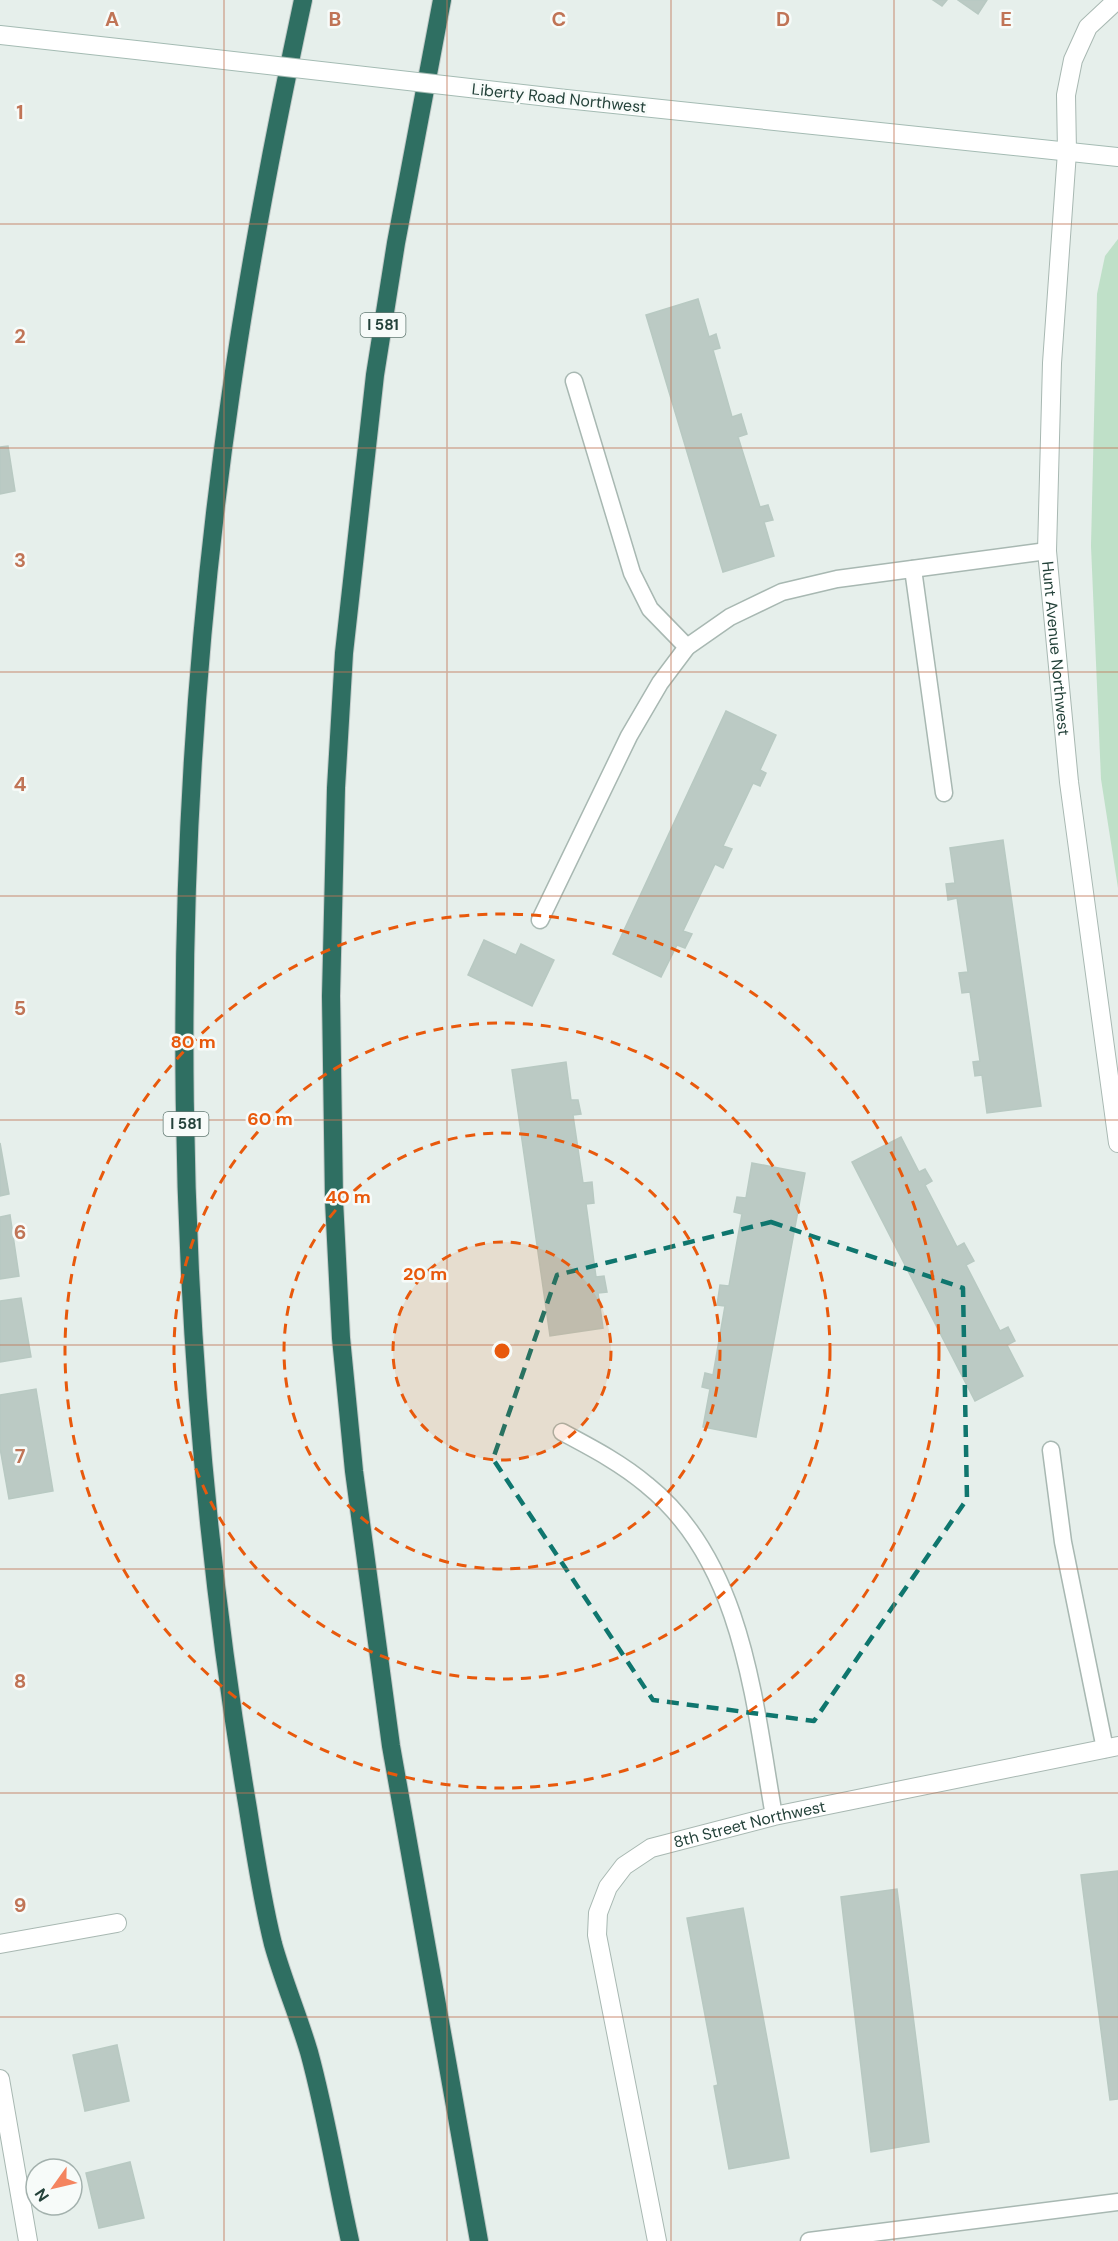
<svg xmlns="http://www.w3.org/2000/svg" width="1118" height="2241" font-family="'DM Sans',sans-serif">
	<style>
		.green { fill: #bfe0c8 }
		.building { fill: #bbcac4; stroke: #b8c9c2; stroke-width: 1.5 }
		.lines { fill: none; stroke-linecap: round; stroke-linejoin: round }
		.lane-casing { stroke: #a8b8b2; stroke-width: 19 }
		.street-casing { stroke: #a8b8b2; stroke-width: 20 }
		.secondary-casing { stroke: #a4bbb3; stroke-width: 20 }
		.highway-casing { stroke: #c2cac8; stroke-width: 20 }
		.lane { stroke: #fff; stroke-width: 16 }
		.street { stroke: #fff; stroke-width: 18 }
		.secondary { stroke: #fff; stroke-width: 18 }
		.highway { stroke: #2f6f62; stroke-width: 18 }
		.secondary-bridge-casing { stroke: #a4bbb3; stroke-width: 20; stroke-linecap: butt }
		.secondary-bridge { stroke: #fff; stroke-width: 18 }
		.marked { fill: none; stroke: #0f766e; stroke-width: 4.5; stroke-dasharray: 12 8; stroke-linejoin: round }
		.grid { fill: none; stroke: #c07456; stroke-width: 1.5; stroke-opacity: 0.55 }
		.ring { fill: none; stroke: #e8590c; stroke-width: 3; stroke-dasharray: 10 8 }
		.labels { text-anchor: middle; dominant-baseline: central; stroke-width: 5; stroke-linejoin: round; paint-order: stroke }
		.shield { fill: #f7fbf9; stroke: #637a73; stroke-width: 1.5 }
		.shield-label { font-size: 15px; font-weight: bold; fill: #24423a }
		.street-label { font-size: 16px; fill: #24423a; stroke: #f7fbf9 }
		.grid-label { font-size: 20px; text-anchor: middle; font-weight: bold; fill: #c07456; stroke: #f7fbf9; stroke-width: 5; stroke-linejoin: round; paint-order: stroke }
		.centre { fill: #e8590c; stroke: #f7fbf9; stroke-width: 3 }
		.ring-label { font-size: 18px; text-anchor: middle; font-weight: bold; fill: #e8590c; stroke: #f7fbf9; stroke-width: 5; stroke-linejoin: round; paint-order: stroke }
	</style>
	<rect width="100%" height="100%" fill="#e6efeb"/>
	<polygon class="green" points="1118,239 1118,888 1101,779 1091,546 1097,294 1105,256"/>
	<g class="building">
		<polygon points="933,0 947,0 942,6"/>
		<polygon points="958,0 987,0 978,14"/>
		<polygon points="698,299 709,337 716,334 720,348 713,350 732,417 741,414 747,434 738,437 760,507 768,505 773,520 764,522 774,556 723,572 646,315"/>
		<polygon points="8,446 15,491 0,494 0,447"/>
		<polygon points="726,711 776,735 760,770 766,773 760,786 753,783 723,846 732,849 723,868 715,864 683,931 692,934 685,948 677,945 661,977 613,954"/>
		<polygon points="1003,840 1041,1106 987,1113 982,1075 975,1076 973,1062 980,1061 970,992 962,993 959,973 968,972 957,898 948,900 946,884 955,883 950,848"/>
		<polygon points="484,940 516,955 521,944 554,960 532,1006 468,975"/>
		<polygon points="566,1062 571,1100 578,1100 581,1114 573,1115 583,1183 592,1182 594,1203 586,1204 596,1277 604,1276 607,1292 598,1293 603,1328 550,1336 512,1070"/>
		<polygon points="901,1137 919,1172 925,1169 932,1181 925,1185 957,1247 964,1243 974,1261 966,1265 1000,1331 1008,1327 1015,1341 1007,1345 1023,1376 975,1401 852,1162"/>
		<polygon points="0,1143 9,1194 0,1196"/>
		<polygon points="752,1163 805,1173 756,1437 703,1427 710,1389 702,1387 705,1373 713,1375 725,1306 717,1305 720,1285 729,1286 742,1214 734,1212 737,1197 746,1198"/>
		<polygon points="10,1215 19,1276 0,1279 0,1217"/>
		<polygon points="21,1298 31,1357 0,1362 0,1301"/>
		<polygon points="36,1389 53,1491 9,1499 0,1448 0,1395"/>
		<polygon points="1118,1871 1118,2099 1110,2100 1081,1875"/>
		<polygon points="897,1889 929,2142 871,2152 841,1897"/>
		<polygon points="743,1908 789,2158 729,2169 714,2086 718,2085 687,1918"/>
		<polygon points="117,2045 129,2101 85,2111 73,2055"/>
		<polygon points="130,2162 144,2218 99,2228 86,2173"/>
	</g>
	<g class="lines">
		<defs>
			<g id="lane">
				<polyline points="574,381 632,573 650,609 687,647"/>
				<polyline points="913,569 944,793"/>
				<polyline points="540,920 629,736 660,683 687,647 730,617 782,592 837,579 1047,551"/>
				<path d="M562,1432C592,1448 621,1463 647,1485C744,1563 754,1703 774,1816"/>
				<polyline points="1051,1450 1063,1542 1105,1749"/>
				<polyline points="809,2241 1118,2202"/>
			</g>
			<g id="street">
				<path id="s1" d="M1117,0L1088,27L1073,60L1066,95L1067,152L1052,363L1047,551L1069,782L1118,1143"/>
				<polyline points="0,1944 117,1923"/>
				<polyline points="0,2079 28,2241"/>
				<path id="s2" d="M657,2241L597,1935L598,1913L608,1887L624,1866L651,1848L774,1816L1118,1746"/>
			</g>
			<g id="secondary">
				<polyline points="0,35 145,51"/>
				<polyline points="566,99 1118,157"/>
			</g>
			<g id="highway">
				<path d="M303,0C275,130 250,260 231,392C163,856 170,1347 248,1809C255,1854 262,1900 273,1944C283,1980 298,2015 309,2052C326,2114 336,2178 350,2241"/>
				<polyline points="442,0 396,243 375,375 344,653 336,788 331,996 334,1200 341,1338 354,1471 391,1746 479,2241"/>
			</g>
		</defs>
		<use href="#lane" class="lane-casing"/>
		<use href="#street" class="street-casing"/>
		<use href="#secondary" class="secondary-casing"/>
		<use href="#highway" class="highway-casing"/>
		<use href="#lane" class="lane"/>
		<use href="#street" class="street"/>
		<use href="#secondary" class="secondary"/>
		<use href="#highway" class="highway"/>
		<defs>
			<polyline id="secondary-bridge" points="145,51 566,99"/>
		</defs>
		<use href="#secondary-bridge" class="secondary-bridge-casing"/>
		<use href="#secondary-bridge" class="secondary-bridge"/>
	</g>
	<path class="marked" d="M771,1222L963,1288L967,1499L814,1721L653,1700L493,1459L557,1275Z"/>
	<path class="grid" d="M224,0V2241M447,0V2241M671,0V2241M894,0V2241M0,224H1118M0,448H1118M0,672H1118M0,896H1118M0,1120H1118M0,1345H1118M0,1569H1118M0,1793H1118M0,2017H1118"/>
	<circle cx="502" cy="1351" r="109" fill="#e8590c" fill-opacity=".12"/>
	<g class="ring">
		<circle cx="502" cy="1351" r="109"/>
		<circle cx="502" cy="1351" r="218"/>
		<circle cx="502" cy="1351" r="328"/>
		<circle cx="502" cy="1351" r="437"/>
	</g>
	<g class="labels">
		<g class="shield">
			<rect x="360.5" y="313" width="45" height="24" rx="4.5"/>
			<rect x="163.5" y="1112" width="45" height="24" rx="4.5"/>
		</g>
		<g class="shield-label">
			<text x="383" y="325">I 581</text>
			<text x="186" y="1124">I 581</text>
		</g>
		<g class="street-label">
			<text transform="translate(559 98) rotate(6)">Liberty Road Northwest</text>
			<text stroke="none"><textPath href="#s1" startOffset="666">Hunt Avenue Northwest</textPath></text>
			<text stroke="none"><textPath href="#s2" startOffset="522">8th Street Northwest</textPath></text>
		</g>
	</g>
	<g class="grid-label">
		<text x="112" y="26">A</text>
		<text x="335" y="26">B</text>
		<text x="559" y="26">C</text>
		<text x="783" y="26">D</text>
		<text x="1006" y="26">E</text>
		<text x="20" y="119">1</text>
		<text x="20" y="343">2</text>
		<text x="20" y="567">3</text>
		<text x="20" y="791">4</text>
		<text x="20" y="1015">5</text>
		<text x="20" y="1239">6</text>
		<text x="20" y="1463">7</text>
		<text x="20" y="1688">8</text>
		<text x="20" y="1912">9</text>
	</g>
	<circle cx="502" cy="1351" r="9" class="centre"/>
	<g class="ring-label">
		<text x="193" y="1048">80 m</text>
		<text x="270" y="1125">60 m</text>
		<text x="348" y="1203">40 m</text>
		<text x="425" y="1280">20 m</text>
	</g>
	<g transform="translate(54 2187) rotate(236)"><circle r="28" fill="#f7fbf9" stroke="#a3b1ad" stroke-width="1.5"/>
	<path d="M0-4.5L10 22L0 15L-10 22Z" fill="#f4845f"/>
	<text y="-9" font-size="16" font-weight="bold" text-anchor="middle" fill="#24423a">N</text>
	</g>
</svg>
